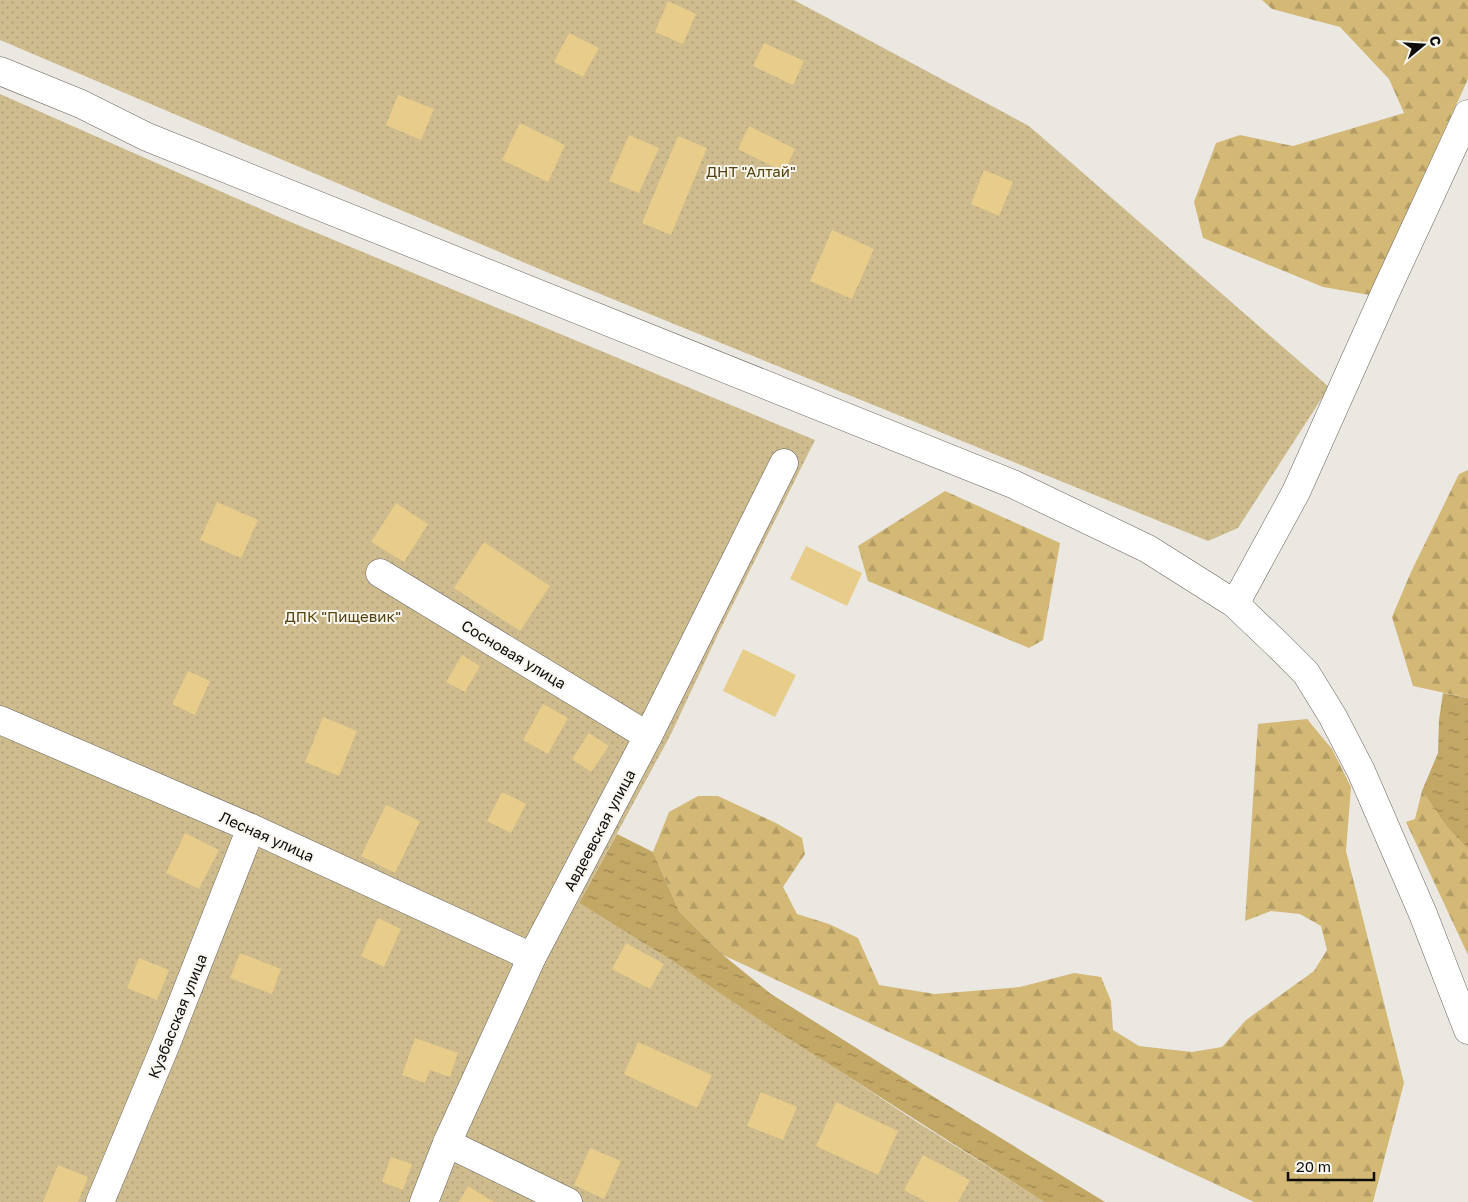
<svg xmlns="http://www.w3.org/2000/svg" width="1468" height="1202" font-family="'Golos Text',sans-serif">
	<style>
		.forest { fill: url(#forest-firs) }
		.garden { fill: url(#garden-dots) }
		.water { fill: url(#water-ripples) }
		.building { fill: #e8cc8a }
		.lines { fill: none; stroke-linecap: round; stroke-linejoin: round }
		.minor-casing { stroke: #68655f; stroke-width: 29 }
		.minor { stroke: #fff; stroke-width: 28 }
		.labels { text-anchor: middle; dominant-baseline: central; stroke-width: 4; stroke-linejoin: round; paint-order: stroke }
		.park-label { font-size: 15px; fill: #55420d; stroke: #f9f6ef }
		.street-label { font-size: 15px; fill: #0e0d0b; stroke: #f9f6ef }
	</style>
	<defs>
		<pattern id="forest-firs" width="22" height="20" patternUnits="userSpaceOnUse" patternTransform="scale(1.25)"><rect width="22" height="20" fill="#d3b876"/><path d="M5 1l3.5 6h-7zM16 11l3.5 6h-7z" fill="#b49d65"/></pattern>
		<pattern id="garden-dots" width="8" height="8" patternUnits="userSpaceOnUse" patternTransform="scale(1.25)"><rect width="8" height="8" fill="#cebb8e"/><path d="M2 2h.1M6 6h.1" fill="none" stroke="#b0a079" stroke-width="1.8" stroke-linecap="round"/></pattern>
		<pattern id="water-ripples" width="26" height="14" patternUnits="userSpaceOnUse" patternTransform="scale(1.25)"><rect width="26" height="14" fill="#c2a765"/><path d="M2 4q2-2 4 0t4 0M15 11q2-2 4 0t4 0" fill="none" stroke="#9c8651"/></pattern>
	</defs>
	<rect width="100%" height="100%" fill="#ebe8e2"/>
	<g class="forest">
		<polygon points="1262,0 1468,0 1468,79 1370,295 1323,287 1203,238 1194,202 1216,143 1240,135 1293,146 1404,113 1389,79 1340,27 1272,9"/>
		<polygon points="1468,470 1468,698 1413,686 1392,617 1411,572 1459,474"/>
		<polygon points="945,491 1060,543 1043,640 1029,648 868,581 858,546"/>
		<polygon points="1307,719 1332,749 1351,787 1346,851 1404,1083 1373,1202 1254,1202 723,955 679,911 653,852 669,812 698,796 718,796 776,823 802,838 805,854 783,887 797,914 829,924 858,938 879,985 935,994 1020,987 1074,973 1101,977 1111,1001 1113,1030 1139,1046 1192,1052 1222,1047 1246,1020 1314,971 1327,950 1321,926 1300,914 1271,911 1245,921 1258,724"/>
		<polygon points="1422,791 1447,827 1468,849 1468,955 1406,822 1415,819"/>
	</g>
	<g class="garden">
		<polygon points="0,0 794,0 1029,126 1329,387 1238,528 1208,541 556,276 0,40"/>
		<polygon points="0,94 281,218 815,440 719,632 670,736 579,903 674,962 917,1122 1044,1202 0,1202"/>
	</g>
	<g class="water">
		<polygon points="1443,693 1468,698 1468,849 1447,827 1422,791 1438,753 1439,720"/>
		<polygon points="617,834 653,852 679,911 723,955 771,994 929,1094 1105,1202 1044,1202 763,1022 674,962 579,903"/>
	</g>
	<g class="building">
		<polygon points="668,1 696,14 683,44 655,32"/>
		<polygon points="569,33 599,48 583,77 554,62"/>
		<polygon points="764,43 804,61 793,85 753,66"/>
		<polygon points="398,95 434,109 421,140 386,125"/>
		<polygon points="520,123 565,145 548,182 502,160"/>
		<polygon points="749,126 795,149 784,172 738,149"/>
		<polygon points="629,135 659,148 639,193 609,181"/>
		<polygon points="678,136 707,148 671,235 642,223"/>
		<polygon points="984,170 1013,182 999,216 971,204"/>
		<polygon points="832,230 874,249 852,299 810,281"/>
		<polygon points="217,502 258,520 241,558 200,540"/>
		<polygon points="396,503 428,524 404,562 371,542"/>
		<polygon points="484,542 550,586 520,631 454,588"/>
		<polygon points="806,546 862,573 847,606 790,579"/>
		<polygon points="743,649 796,675 775,717 723,691"/>
		<polygon points="462,655 480,666 465,692 446,682"/>
		<polygon points="188,671 210,681 195,715 172,704"/>
		<polygon points="543,704 568,718 548,754 523,740"/>
		<polygon points="323,717 357,731 339,776 305,762"/>
		<polygon points="589,733 609,746 591,772 572,759"/>
		<polygon points="502,792 526,804 511,833 487,821"/>
		<polygon points="386,805 420,821 395,873 361,856"/>
		<polygon points="185,833 219,850 199,889 166,873"/>
		<polygon points="378,918 401,929 384,967 361,956"/>
		<polygon points="626,943 664,964 650,989 612,969"/>
		<polygon points="240,953 281,969 272,994 230,978"/>
		<polygon points="139,958 169,970 157,1000 127,988"/>
		<polygon points="415,1038 458,1053 450,1077 430,1070 425,1083 402,1075"/>
		<polygon points="638,1042 712,1075 697,1108 624,1074"/>
		<polygon points="761,1092 797,1107 783,1140 747,1126"/>
		<polygon points="836,1102 898,1131 878,1175 816,1146"/>
		<polygon points="590,1148 621,1161 604,1199 574,1185"/>
		<polygon points="923,1155 970,1180 958,1202 926,1202 904,1190"/>
		<polygon points="391,1157 412,1164 403,1190 382,1182"/>
		<polygon points="58,1165 88,1177 78,1202 43,1202"/>
		<polygon points="468,1186 494,1202 459,1202"/>
	</g>
	<g class="lines">
		<defs>
			<g id="minor">
				<polyline points="0,71 81,104 147,137 1013,484 1148,549 1235,604 1278,645 1306,673 1333,717 1361,771 1423,914 1468,1030"/>
				<polyline points="380,573 648,736"/>
				<polyline points="1235,604 1296,492 1386,291 1468,114"/>
				<polyline points="0,720 251,828 532,957"/>
				<polyline points="447,1143 568,1202"/>
				<polyline points="100,1202 166,1044 251,828"/>
				<polyline points="424,1202 447,1143 532,957 648,736 784,463"/>
			</g>
		</defs>
		<use href="#minor" class="minor-casing"/>
		<use href="#minor" class="minor"/>
	</g>
	<g class="labels">
		<g class="park-label">
			<text x="751" y="171">ДНТ "Алтай"</text>
			<text x="343" y="616">ДПК "Пищевик"</text>
		</g>
		<g class="street-label">
			<text transform="translate(514 654) rotate(31)">Сосновая улица</text>
			<text transform="translate(599 830) rotate(-62)">Авдеевская улица</text>
			<text transform="translate(267 836) rotate(24)">Лесная улица</text>
			<text transform="translate(177 1016) rotate(-68)">Кузбасская улица</text>
		</g>
	</g>
	<g transform="translate(1423 45) rotate(72)" stroke="#f9f6ef" stroke-width="4" paint-order="stroke">
	<path d="M0-4L9 19L0 12L-9 19Z" fill="#0e0d0b"/>
	<text y="-8" font-size="14" font-weight="bold" text-anchor="middle" fill="#0e0d0b">С</text>
	</g>
	<path d="M1288 1172v8h86v-8" fill="none" stroke="#0e0d0b" stroke-width="2.5"/>
	<text x="1296" y="1172" font-size="15" fill="#0e0d0b" stroke="#f9f6ef" stroke-width="4" paint-order="stroke">20 m</text>
</svg>
